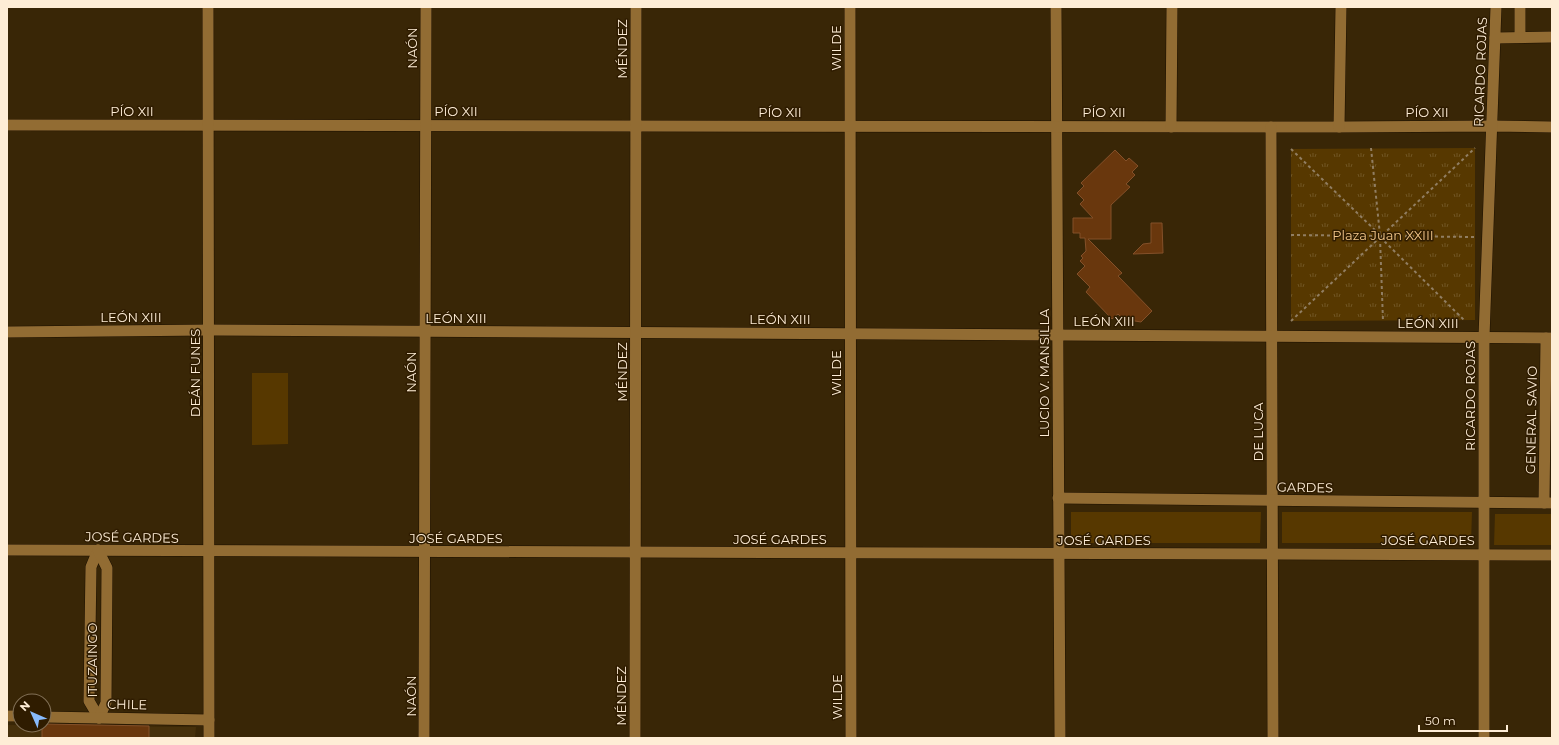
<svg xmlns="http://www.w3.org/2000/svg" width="1559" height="745" font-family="Montserrat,sans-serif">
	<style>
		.built { fill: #46300b }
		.grass { fill: #573800 }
		.park { fill: url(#park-tufts) }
		.building { fill: #69370d; stroke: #845029 }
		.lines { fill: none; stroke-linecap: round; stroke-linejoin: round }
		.minor-casing { stroke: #1c1001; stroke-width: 12 }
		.tertiary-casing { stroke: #1c1001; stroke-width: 12 }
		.path { stroke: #917e62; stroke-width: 2; stroke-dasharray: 3 3; stroke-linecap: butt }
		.minor { stroke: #926c33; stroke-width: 11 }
		.tertiary { stroke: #926c33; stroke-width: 11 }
		.labels { text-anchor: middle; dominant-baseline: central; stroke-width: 3; stroke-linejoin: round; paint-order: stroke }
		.street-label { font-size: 13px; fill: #feedd6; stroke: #2f1c00 }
		.park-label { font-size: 13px; fill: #f4c88b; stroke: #2f1c00 }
	</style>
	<defs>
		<pattern id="park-tufts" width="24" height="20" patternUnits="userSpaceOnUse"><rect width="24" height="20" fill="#573800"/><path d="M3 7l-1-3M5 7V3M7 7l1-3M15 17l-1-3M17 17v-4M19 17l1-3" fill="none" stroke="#705524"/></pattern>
	</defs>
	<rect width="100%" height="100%" fill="#392606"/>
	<polygon class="built" points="7,725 196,727 195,738 7,738"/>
	<g class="grass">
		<polygon points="252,373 288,373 288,444 252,445"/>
		<polygon points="1071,512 1261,512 1260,543 1071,543"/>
		<polygon points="1282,512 1472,512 1471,543 1282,543"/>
		<polygon points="1495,514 1552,514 1552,545 1494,545"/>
	</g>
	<polygon class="park" points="1475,148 1475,320 1291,321 1291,149"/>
	<g class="building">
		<polygon points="1115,150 1126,161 1129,158 1138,166 1132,172 1135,175 1126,184 1130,187 1111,205 1111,239 1088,239 1122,273 1118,276 1152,311 1141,322 1123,319 1118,314 1112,319 1086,292 1090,287 1077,274 1085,266 1080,261 1083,258 1081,256 1086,251 1085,238 1080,238 1080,233 1073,233 1073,218 1093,218 1080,204 1084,200 1077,193 1084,186 1081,183"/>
		<polygon points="1151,223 1162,223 1163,253 1133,254 1143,244 1151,243"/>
		<polygon points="44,724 149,726 149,738 42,738 42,725"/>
	</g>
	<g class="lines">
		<defs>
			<g id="minor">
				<polyline points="850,7 851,738"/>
				<polyline points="1056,7 1060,738"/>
				<polyline points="1520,37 1520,7"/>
				<polyline points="1495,38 1552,37"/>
				<polyline points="7,125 1339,127 1492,126 1552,127"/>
				<polyline points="1171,127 1172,7"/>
				<polyline points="1271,127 1273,738"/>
				<polyline points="1339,127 1341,7"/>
				<polyline points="7,332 209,330 1552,338"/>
				<polyline points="1058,498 1552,503"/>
				<polyline points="1544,503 1546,338"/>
				<polyline points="7,550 1552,555"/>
				<polyline points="98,550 91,567 89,701 99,718"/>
				<polyline points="98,550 107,568 106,703 99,718"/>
				<polyline points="7,716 20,716"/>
				<polyline points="44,717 209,720"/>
				<polyline points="424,738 426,7"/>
				<polyline points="635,738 636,7"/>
				<polyline points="1484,738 1484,337 1496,7"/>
			</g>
			<polyline id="tertiary" points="208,7 209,738"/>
		</defs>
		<use href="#minor" class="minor-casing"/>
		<use href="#tertiary" class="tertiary-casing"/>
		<g class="path">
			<polyline points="1371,148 1380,235"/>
			<polyline points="1291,149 1380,235 1380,237 1464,320"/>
			<polyline points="1291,235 1475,237"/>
			<polyline points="1380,238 1383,321"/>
			<polyline points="1291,321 1475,148"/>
		</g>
		<use href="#minor" class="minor"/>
		<use href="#tertiary" class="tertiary"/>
	</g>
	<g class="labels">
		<g class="street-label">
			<text transform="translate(412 48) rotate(-90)">NAÓN</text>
			<text transform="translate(836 48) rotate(-90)">WILDE</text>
			<text transform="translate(622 49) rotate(-90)">MÉNDEZ</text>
			<text transform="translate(1480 72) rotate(-88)">RICARDO ROJAS</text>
			<text x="132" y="111">PÍO XII</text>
			<text x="456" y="111">PÍO XII</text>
			<text x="780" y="112">PÍO XII</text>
			<text x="1104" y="112">PÍO XII</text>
			<text x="1427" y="112">PÍO XII</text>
			<text x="131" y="317">LEÓN XIII</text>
			<text x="456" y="318">LEÓN XIII</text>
			<text x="780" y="319">LEÓN XIII</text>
			<text x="1104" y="321">LEÓN XIII</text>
			<text x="1428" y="323">LEÓN XIII</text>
			<text transform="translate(411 372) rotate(-90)">NAÓN</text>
			<text transform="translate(622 372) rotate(-90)">MÉNDEZ</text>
			<text transform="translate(195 373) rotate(-90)">DEÁN FUNES</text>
			<text transform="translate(836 373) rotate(-90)">WILDE</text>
			<text transform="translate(1044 373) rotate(-90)">LUCIO V. MANSILLA</text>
			<text transform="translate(1470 396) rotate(-90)">RICARDO ROJAS</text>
			<text transform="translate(1531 420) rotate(-89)">GENERAL SAVIO</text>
			<text transform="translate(1258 432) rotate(-90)">DE LUCA</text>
			<text transform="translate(1305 487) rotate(1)">GARDES</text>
			<text transform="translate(132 537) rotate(1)">JOSÉ GARDES</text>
			<text x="456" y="538">JOSÉ GARDES</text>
			<text x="780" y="539">JOSÉ GARDES</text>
			<text x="1104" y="540">JOSÉ GARDES</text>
			<text x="1428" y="540">JOSÉ GARDES</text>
			<text transform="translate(92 660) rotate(-90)">ITUZAINGO</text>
			<text transform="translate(411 696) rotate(-90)">NAÓN</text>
			<text transform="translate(621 696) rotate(-90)">MÉNDEZ</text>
			<text transform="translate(837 697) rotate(-90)">WILDE</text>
			<text transform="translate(127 704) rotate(1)">CHILE</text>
		</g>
		<g class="park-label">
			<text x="1383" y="235">Plaza Juan XXIII</text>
		</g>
	</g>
	<rect width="1559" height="745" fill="none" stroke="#feedd6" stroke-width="16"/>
	<g transform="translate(32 713) rotate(315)"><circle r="19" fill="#2f1c00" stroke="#827056"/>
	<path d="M0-3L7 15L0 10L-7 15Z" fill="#88bbfc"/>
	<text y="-6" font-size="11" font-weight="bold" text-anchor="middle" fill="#feedd6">N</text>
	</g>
	<path d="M1419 725v6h88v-6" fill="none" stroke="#feedd6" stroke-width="2"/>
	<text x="1425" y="725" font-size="12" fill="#feedd6" stroke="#2f1c00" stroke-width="3" paint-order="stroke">50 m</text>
</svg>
